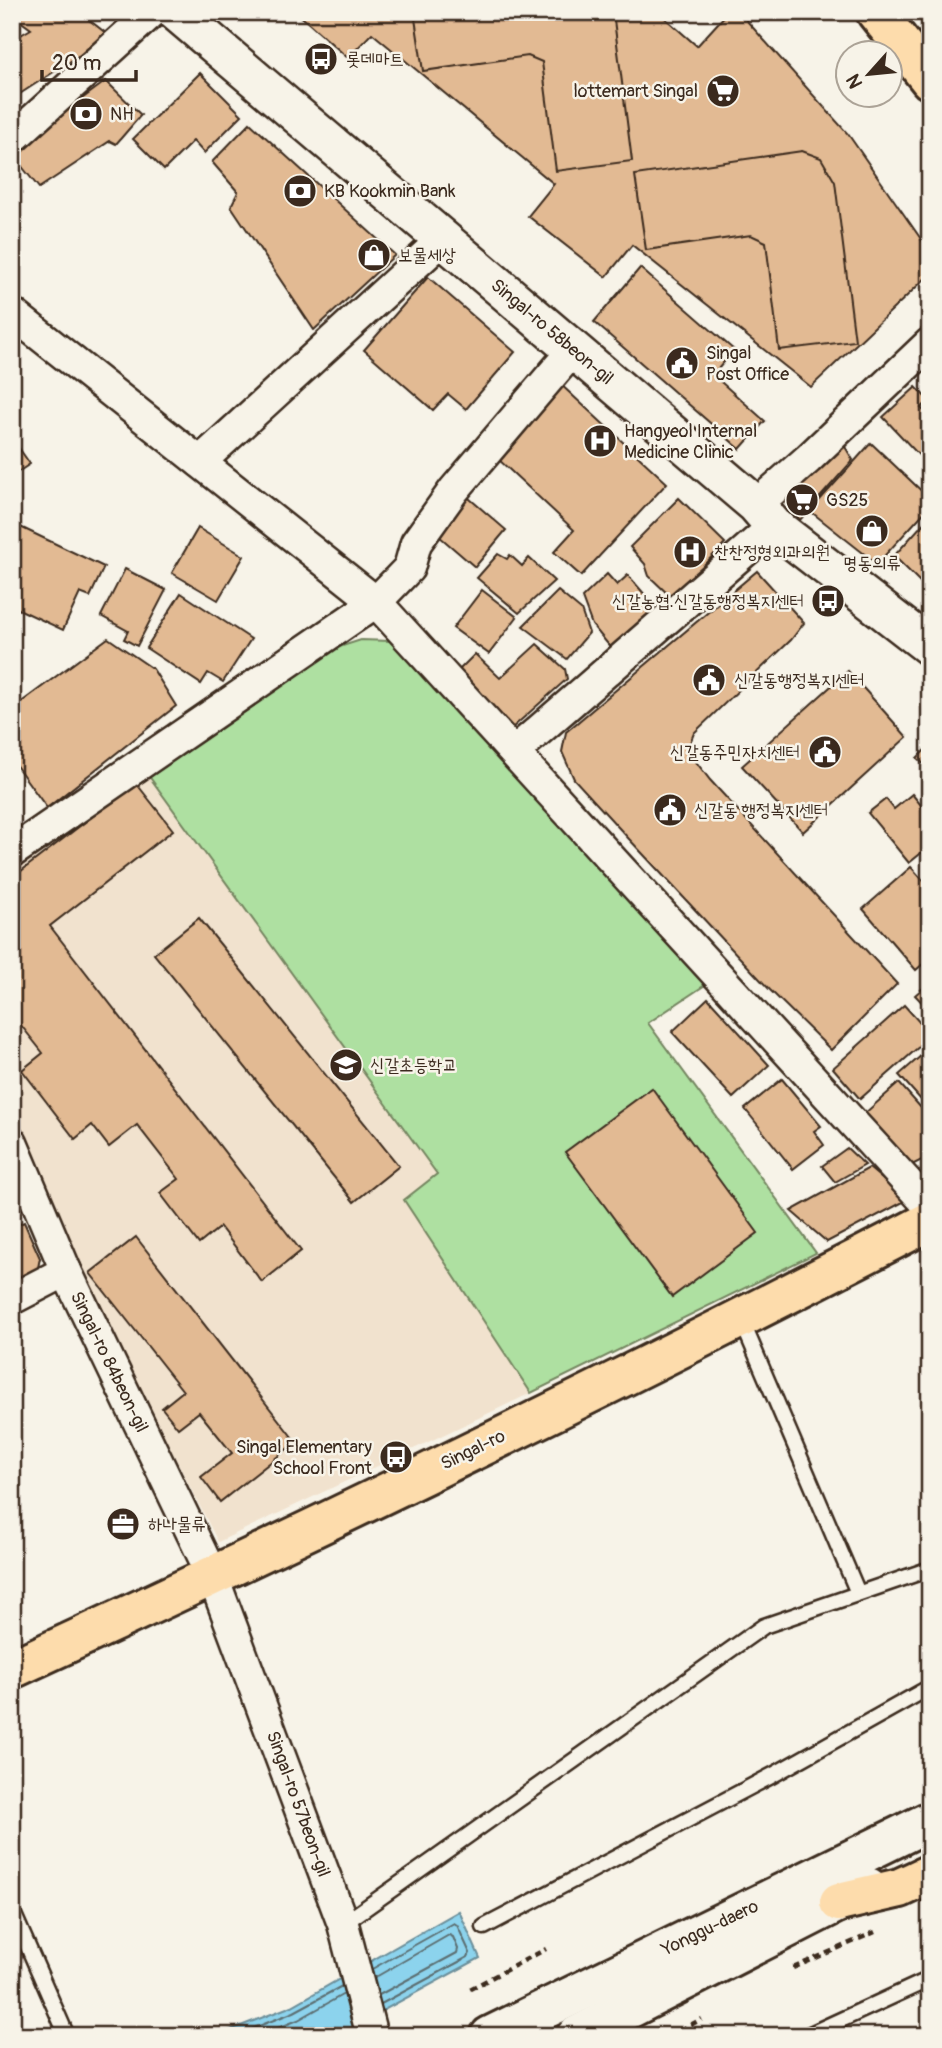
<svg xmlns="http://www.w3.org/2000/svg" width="942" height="2048" font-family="Pangolin,'Poor Story',sans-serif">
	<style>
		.built { fill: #f1e2ce }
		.green { fill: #aee0a1; stroke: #748560; stroke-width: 2 }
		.water { fill: #8cd3ed; stroke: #6c8f9a; stroke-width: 2 }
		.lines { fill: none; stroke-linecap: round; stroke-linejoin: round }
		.shore { stroke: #5b6e71; stroke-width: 2 }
		.building { fill: #e2ba93; stroke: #3b2a1e; stroke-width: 2 }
		.service-casing { stroke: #3b2a1e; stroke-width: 19 }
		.minor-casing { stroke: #3b2a1e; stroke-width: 35 }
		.tertiary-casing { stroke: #3b2a1e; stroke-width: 42 }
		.secondary-casing { stroke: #3b2a1e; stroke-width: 44 }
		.primary-casing { stroke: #3b2a1e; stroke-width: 44 }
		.path { stroke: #3b2a1e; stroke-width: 4.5; stroke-dasharray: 7 5; stroke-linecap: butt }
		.service { stroke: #f7f3e8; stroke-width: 14 }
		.minor { stroke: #f7f3e8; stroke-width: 30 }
		.tertiary { stroke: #f7f3e8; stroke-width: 37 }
		.secondary { stroke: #f7f3e8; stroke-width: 38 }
		.primary { stroke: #fddcac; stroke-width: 38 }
		.labels { text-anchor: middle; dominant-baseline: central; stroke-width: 5; stroke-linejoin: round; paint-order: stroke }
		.poi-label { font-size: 18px; fill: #3b2a1e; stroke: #f7f3e8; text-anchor: start }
		.street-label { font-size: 18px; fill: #3b2a1e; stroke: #f7f3e8 }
	</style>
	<rect width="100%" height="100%" fill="#f7f3e8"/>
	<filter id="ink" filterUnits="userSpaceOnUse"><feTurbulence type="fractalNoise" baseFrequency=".0143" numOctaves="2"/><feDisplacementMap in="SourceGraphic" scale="14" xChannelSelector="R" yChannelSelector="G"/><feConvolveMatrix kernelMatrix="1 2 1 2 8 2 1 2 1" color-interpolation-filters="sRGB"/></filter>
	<g filter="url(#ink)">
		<polygon class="built" points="361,640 391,641 705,985 648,1023 816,1253 531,1393 218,1542 76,1262 12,1109 12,865 37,846"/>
		<polygon class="green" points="361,640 391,641 705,985 648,1023 816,1253 531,1393 404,1200 437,1174 146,772 333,649"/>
		<polygon class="water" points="459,1911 480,1958 336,2036 215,2036 292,2006"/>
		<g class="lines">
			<g class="shore">
				<polyline points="372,1969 454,1923 457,1925 470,1953 468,1957 381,2004"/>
				<polyline points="374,1978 449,1935 453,1937 458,1949 457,1953 379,1995"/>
				<polyline points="234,2036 294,2012 342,1986"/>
				<polyline points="258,2036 298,2020 344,1994"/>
			</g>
		</g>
		<g class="building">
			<polygon points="12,12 79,12 107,34 103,40 12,99 12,40 31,29 12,15"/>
			<polygon points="296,12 658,12 697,46 728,12 739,12 848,134 930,252 930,274 811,387 632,245 606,277 528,216 554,184 372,33 348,58"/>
			<polygon points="414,12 613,12 632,161 556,171 542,62 528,56 423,71"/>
			<polygon points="200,73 242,115 204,153 193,141 164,170 133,139"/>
			<polygon points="106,81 141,115 116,144 110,141 39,188 12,154 12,151"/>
			<polygon points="250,123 395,255 314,330 231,206 238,192 212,162"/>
			<polygon points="802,151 821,158 835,182 855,341 779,350 766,242 751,235 646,250 635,175"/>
			<polygon points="640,268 734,350 713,375 765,421 740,449 594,322"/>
			<polygon points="428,277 515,352 466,409 448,394 433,410 364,350"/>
			<polygon points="558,382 667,483 581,576 554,552 574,530 498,459"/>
			<polygon points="916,387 929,401 921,408 930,417 930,467 883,417"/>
			<polygon points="12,438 30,464 12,476"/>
			<polygon points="871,443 930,499 930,506 877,564 810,511"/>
			<polygon points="844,445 853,460 800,520 784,501"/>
			<polygon points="463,493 506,530 475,567 432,530"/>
			<polygon points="679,498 725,543 672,598 649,576 645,564 630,547"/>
			<polygon points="930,516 930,592 894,556"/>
			<polygon points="12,523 104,567 90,597 80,593 63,630 12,606"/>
			<polygon points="198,528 244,556 218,600 172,573"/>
			<polygon points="498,554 507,559 510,555 522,566 529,558 554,581 519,613 477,578"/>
			<polygon points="125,569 166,590 137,646 124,639 128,631 101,616"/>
			<polygon points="757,571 804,623 791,640 694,733 687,750 710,780 897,984 831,1050 770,990 629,839 574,779 562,752 566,732"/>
			<polygon points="607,574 617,585 628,575 658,610 612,649 592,625 582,598"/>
			<polygon points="482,590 517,617 489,654 453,628"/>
			<polygon points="558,591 581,610 589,633 567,659 523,626"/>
			<polygon points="181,593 251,639 223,682 208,673 201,684 146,648"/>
			<polygon points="108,638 153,669 176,706 47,808 12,760 12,709"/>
			<polygon points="537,644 565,669 567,679 511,729 453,676 475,654 500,678"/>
			<polygon points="848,671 907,737 803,832 742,766"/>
			<polygon points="930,745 930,770 917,758"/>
			<polygon points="136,783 173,830 50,926 301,1251 262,1282 220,1227 199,1244 160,1193 179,1179 137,1125 109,1147 92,1125 75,1139 22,1070 43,1053 12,1014 12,968 17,964 12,958 12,878"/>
			<polygon points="912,794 930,816 930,846 909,863 868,813 886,799 894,809"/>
			<polygon points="911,867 930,888 930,958 916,970 863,909"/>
			<polygon points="199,918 399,1166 354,1202 154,954"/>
			<polygon points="930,982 930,1011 915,995"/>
			<polygon points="708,998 769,1065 733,1098 672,1032"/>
			<polygon points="904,1005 930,1034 930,1037 860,1099 833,1068"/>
			<polygon points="930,1048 930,1110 899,1075"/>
			<polygon points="782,1079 821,1126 814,1131 824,1145 793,1169 745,1109"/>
			<polygon points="899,1083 930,1118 930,1156 910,1166 864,1114"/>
			<polygon points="652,1088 758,1233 672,1297 565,1152"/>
			<polygon points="847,1148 865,1165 835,1182 822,1166"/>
			<polygon points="869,1168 907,1200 827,1242 791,1211"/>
			<polygon points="12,1184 24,1209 12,1215"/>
			<polygon points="24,1222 40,1258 35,1282 12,1292 12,1227"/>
			<polygon points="136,1237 296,1442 220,1502 201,1477 232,1453 199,1412 178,1428 162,1408 183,1391 90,1273"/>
		</g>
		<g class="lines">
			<defs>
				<g id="service">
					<polyline points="741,1319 858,1593"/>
					<polyline points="12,1910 67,2036"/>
					<polyline points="343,1924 764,1626 930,1569"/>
					<polyline points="484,1927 773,1775 930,1687"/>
					<polyline points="806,2036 930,1979"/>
				</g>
				<g id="minor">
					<polyline points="12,139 152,12"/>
					<polyline points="12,313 376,602 930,1207"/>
					<polyline points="200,462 443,239"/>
					<polyline points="756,505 808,459 930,343"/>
					<polyline points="514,752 774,526"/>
					<polyline points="12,852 376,602 409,568 416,543 454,490 573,350"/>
					<polyline points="12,1143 66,1271 213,1577 343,1924 372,2036"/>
					<polyline points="12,1299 66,1271"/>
				</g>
				<polyline id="tertiary" points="176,12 756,505 774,526 930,647"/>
				<g id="secondary">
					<polyline points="490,2036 930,1821"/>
					<polyline points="576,2036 868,1887"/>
				</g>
				<g id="primary">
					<polyline points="876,12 930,80"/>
					<path d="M12,1669C321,1527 628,1378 930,1221"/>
					<polyline points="839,1902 900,1888 930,1874"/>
				</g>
			</defs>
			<use href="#service" class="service-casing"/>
			<use href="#minor" class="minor-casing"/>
			<use href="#tertiary" class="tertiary-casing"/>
			<use href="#secondary" class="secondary-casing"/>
			<use href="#primary" class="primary-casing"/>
			<g class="path">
				<polyline points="793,1968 875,1932"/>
				<polyline points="470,1989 546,1949"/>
				<polyline points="669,2036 702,2019"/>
			</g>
			<use href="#service" class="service"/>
			<use href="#minor" class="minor"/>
			<use href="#tertiary" class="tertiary"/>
			<use href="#secondary" class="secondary"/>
			<use href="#primary" class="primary"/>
		</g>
	</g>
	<defs>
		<symbol id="bus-disc" viewBox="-11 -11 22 22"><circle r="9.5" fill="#3b2a1e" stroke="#f7f3e8"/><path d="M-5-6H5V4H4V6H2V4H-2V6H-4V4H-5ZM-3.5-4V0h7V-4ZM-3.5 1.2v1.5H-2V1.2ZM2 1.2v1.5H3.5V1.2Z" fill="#fff"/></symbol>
		<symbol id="supermarket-disc" viewBox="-11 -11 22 22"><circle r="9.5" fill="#3b2a1e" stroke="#f7f3e8"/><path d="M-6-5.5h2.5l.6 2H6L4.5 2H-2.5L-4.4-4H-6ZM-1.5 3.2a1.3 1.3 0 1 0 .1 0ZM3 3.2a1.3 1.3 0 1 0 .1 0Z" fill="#fff"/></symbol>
		<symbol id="bank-disc" viewBox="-11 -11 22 22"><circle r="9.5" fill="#3b2a1e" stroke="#f7f3e8"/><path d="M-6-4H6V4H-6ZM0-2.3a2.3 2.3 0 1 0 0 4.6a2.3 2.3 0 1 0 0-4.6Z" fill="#fff"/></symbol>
		<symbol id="shop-disc" viewBox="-11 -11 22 22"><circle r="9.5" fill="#3b2a1e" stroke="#f7f3e8"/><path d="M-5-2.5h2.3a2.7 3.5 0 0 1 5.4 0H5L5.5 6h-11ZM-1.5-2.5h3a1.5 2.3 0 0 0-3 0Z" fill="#fff"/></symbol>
		<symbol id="civic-disc" viewBox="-11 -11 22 22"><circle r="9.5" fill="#3b2a1e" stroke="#f7f3e8"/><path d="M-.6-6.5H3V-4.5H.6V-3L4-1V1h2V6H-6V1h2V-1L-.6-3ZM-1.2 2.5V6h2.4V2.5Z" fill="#fff"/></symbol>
		<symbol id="hospital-disc" viewBox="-11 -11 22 22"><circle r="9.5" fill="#3b2a1e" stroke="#f7f3e8"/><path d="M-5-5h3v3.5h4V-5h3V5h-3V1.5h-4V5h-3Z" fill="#fff"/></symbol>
		<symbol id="school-disc" viewBox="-11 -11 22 22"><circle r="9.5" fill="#3b2a1e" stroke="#f7f3e8"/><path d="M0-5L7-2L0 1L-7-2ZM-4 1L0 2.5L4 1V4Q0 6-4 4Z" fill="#fff"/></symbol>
		<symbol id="office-disc" viewBox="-11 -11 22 22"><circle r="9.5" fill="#3b2a1e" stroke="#f7f3e8"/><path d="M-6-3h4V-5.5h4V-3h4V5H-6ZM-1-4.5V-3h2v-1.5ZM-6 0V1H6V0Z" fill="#fff"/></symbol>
	</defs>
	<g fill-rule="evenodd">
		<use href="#bus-disc" x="302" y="40" width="38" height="38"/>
		<use href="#supermarket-disc" x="704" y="72" width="38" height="38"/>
		<use href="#bank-disc" x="67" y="95" width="38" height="38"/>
		<use href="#bank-disc" x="281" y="172" width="38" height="38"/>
		<use href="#shop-disc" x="355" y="236" width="38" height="38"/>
		<use href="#civic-disc" x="663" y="344" width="38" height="38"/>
		<use href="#hospital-disc" x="581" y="422" width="38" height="38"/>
		<use href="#supermarket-disc" x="783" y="481" width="38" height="38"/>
		<use href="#shop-disc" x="853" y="512" width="38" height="38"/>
		<use href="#hospital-disc" x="671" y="533" width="38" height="38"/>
		<use href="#bus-disc" x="809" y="582" width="38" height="38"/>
		<use href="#civic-disc" x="690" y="661" width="38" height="38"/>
		<use href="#civic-disc" x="806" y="733" width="38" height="38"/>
		<use href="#civic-disc" x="651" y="791" width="38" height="38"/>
		<use href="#school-disc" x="327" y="1046" width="38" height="38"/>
		<use href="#bus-disc" x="377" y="1438" width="38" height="38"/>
		<use href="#office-disc" x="104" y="1505" width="38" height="38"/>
	</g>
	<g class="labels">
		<g class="poi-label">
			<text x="346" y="59">롯데마트</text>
			<text x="698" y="91" text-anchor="end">lottemart Singal</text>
			<text x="110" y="114">NH</text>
			<text x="324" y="191">KB Kookmin Bank</text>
			<text x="398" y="255">보물세상</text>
			<text x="706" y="353">Singal<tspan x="706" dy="21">Post Office</tspan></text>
			<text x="624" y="431">Hangyeol Internal<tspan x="624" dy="21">Medicine Clinic</tspan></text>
			<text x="826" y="500">GS25</text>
			<text x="714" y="552">찬찬정형외과의원</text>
			<text x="872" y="563" text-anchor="middle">명동의류</text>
			<text x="804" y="601" text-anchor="end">신갈농협.신갈동행정복지센터</text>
			<text x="734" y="680">신갈동행정복지센터</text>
			<text x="800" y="752" text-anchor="end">신갈동주민자치센터</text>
			<text x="694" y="810">신갈동 행정복지센터</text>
			<text x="370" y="1065">신갈초등학교</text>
			<text x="372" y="1447" text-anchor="end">Singal Elementary<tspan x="372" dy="21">School Front</tspan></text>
			<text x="148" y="1524">하나물류</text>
		</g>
		<g class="street-label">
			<text transform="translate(552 332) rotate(40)">Singal-ro 58beon-gil</text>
			<text transform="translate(109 1362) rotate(64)">Singal-ro 84beon-gil</text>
			<text transform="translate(473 1450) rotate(-26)">Singal-ro</text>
			<text transform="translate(298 1804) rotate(70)">Singal-ro 57beon-gil</text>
			<text transform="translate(710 1928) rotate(-26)">Yonggu-daero</text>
		</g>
	</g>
	<rect width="942" height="2048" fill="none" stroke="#f7f3e8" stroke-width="42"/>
	<rect x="21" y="21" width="900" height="2006" fill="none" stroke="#3b2a1e" stroke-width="2.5" filter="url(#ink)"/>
	<g transform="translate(869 74) rotate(243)"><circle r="33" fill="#f7f3e8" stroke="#aca397" stroke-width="2"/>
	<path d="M0-5L12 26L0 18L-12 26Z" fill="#3b2a1e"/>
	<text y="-10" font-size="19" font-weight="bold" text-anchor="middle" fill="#3b2a1e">N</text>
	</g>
	<path d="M42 70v10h94v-10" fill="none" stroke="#3b2a1e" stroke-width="3.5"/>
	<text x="52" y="70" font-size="21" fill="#3b2a1e" stroke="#f7f3e8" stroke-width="5" paint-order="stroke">20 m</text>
</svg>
